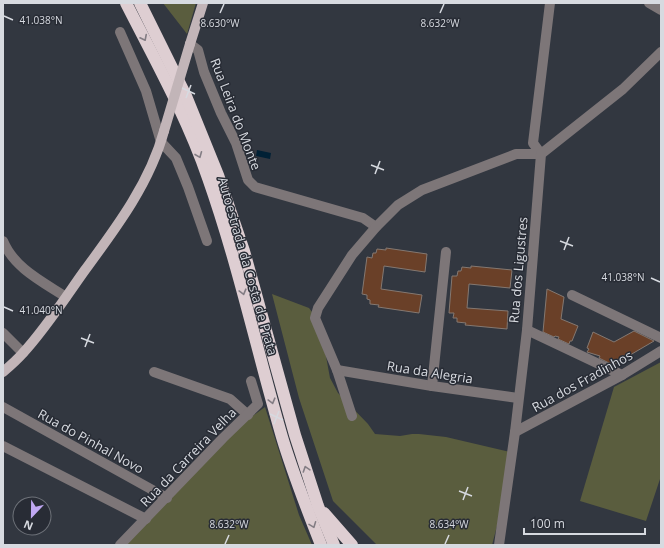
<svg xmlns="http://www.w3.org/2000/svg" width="664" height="548" font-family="'Open Sans',sans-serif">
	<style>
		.green { fill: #5a5d3e }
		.water { fill: #002035 }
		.building { fill: #6a4028; stroke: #847871 }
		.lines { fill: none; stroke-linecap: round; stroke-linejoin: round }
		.minor { stroke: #7d7678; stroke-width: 10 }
		.major { stroke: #c2b5b8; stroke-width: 10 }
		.highway { stroke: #deced2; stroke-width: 12 }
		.major-bridge { stroke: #c2b5b8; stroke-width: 10 }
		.oneway { stroke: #837d84 }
		.ticks { fill: none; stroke: #d7dae0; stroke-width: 1.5 }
		.labels { text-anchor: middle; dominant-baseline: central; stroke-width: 3; stroke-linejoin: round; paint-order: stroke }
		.street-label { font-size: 13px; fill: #d7dae0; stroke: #282c35 }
		.ticks-label { font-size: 10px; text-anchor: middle; fill: #d7dae0; stroke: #282c35; stroke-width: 3; stroke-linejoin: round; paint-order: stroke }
	</style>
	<rect width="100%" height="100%" fill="#323740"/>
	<g class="green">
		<polygon points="163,3 196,3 187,34 184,30"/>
		<polygon points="272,294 309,308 315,316 325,351 330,378 338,393 368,424 375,434 400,436 412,434 419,434 446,437 510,452 502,507 492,545 377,545 333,501 299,398"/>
		<polygon points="661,362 661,476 646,521 580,501 614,387"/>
		<polygon points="265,407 299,515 312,545 121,545 220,440"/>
	</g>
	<polygon class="water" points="257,150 271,153 270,159 256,156"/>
	<g class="building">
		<polygon points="386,248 427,254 425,272 384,266 381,289 422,295 419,313 378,307 379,305 370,304 370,300 367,299 367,295 362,294 367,257 372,258 373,253 376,253 377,249 386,250"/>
		<polygon points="471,266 512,270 510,288 469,284 467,308 508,311 507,329 465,325 466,323 457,322 457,318 453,318 454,313 449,313 452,276 457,276 458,271 461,271 462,267 471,268"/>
		<polygon points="547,289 564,297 561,319 578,326 572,341 570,341 569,344 558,339 559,337 555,336 554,337 543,332"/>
		<polygon points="634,331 654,341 613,365 599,358 600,356 587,352 589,349 587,348 593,332 614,342"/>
	</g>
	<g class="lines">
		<g class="minor">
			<polyline points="649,3 661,10"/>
			<polyline points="120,32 146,91 161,142 176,158 188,187 207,241"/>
			<polyline points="190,44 198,50 204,72 221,113 236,143 248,180 255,187 363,218 376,227"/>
			<polyline points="541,154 533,143 550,3"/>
			<path d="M3,241C14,268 43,282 66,297"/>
			<polyline points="572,295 661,338"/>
			<polyline points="527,330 622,375"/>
			<polyline points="3,333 23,353"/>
			<polyline points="337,370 432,386 518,398"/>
			<polyline points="154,372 230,399 248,415"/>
			<polyline points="432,386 446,252"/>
			<polyline points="3,407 167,498"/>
			<polyline points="352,416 337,370 315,318 318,308 352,255 376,227 398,205 422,190 516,154 541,154"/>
			<polyline points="515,432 622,375 661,351"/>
			<polyline points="3,446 146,519"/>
			<polyline points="120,545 223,438 258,404 251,381"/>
			<polyline points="499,545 515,432 527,330 541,154 623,89 661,52"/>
		</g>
		<g class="major">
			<polyline points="190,44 203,3"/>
			<path d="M3,372C10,366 17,360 23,353C46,328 65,298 85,270C116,228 150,183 164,131"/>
		</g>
		<g class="highway">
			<path d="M126,3C155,60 187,117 208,178C238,263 257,351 282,437C293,474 307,509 321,545"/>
			<polyline points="140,3 186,96 218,175 244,251 295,435 318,506 334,545"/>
			<polyline points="324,513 352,545"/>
		</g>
		<polyline class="major-bridge" points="164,131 190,44"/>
	</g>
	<defs><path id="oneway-chevron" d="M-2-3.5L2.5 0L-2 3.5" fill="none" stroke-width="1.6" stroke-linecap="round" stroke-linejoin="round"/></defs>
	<g class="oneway">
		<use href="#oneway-chevron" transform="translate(144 38) rotate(63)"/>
		<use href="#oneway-chevron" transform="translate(199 155) rotate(68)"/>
		<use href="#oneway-chevron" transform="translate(243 292) rotate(75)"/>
		<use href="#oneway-chevron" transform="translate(272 401) rotate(75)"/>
		<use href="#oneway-chevron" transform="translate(306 469) rotate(-108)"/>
		<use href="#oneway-chevron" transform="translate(313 525) rotate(69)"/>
	</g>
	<path class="ticks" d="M220,13L224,4M440,13L444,4M4,16L13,20M182,88L195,94M186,98L191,85M371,165L384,170M375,174L380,161M560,241L573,246M564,250L569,237M651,278L660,282M4,307L13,311M81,338L94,343M85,347L90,334M270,414L283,420M274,424L279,411M459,491L472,496M463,500L468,487M225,544L229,535M445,544L449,535"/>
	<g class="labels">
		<g class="street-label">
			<text transform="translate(236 114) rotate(69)">Rua Leira do Monte</text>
			<text transform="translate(248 266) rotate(74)">Autoestrada da Costa de Prata</text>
			<text transform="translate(518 270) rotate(-85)">Rua dos Ligustres</text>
			<text transform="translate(430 372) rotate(9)">Rua da Alegria</text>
			<text transform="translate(582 381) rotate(-29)">Rua dos Fradinhos</text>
			<text transform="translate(91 441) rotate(29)">Rua do Pinhal Novo</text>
			<text transform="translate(188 457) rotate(-46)">Rua da Carreira Velha</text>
		</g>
	</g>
	<g class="ticks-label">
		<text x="41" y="24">41.038°N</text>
		<text x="220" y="27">8.630°W</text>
		<text x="440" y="27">8.632°W</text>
		<text x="623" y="281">41.038°N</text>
		<text x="41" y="314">41.040°N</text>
		<text x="229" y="528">8.632°W</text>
		<text x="449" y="528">8.634°W</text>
	</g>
	<rect width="664" height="548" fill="none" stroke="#d7dae0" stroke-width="8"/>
	<g transform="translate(32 516) rotate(202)"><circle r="19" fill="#282c35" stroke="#6e7279"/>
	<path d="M0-3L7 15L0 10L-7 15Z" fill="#c0a8f3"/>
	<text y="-6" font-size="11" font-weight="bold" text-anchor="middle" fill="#d7dae0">N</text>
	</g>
	<path d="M524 528v6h121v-6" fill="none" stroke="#d7dae0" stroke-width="2"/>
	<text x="530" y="528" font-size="12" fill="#d7dae0" stroke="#282c35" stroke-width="3" paint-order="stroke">100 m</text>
</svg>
